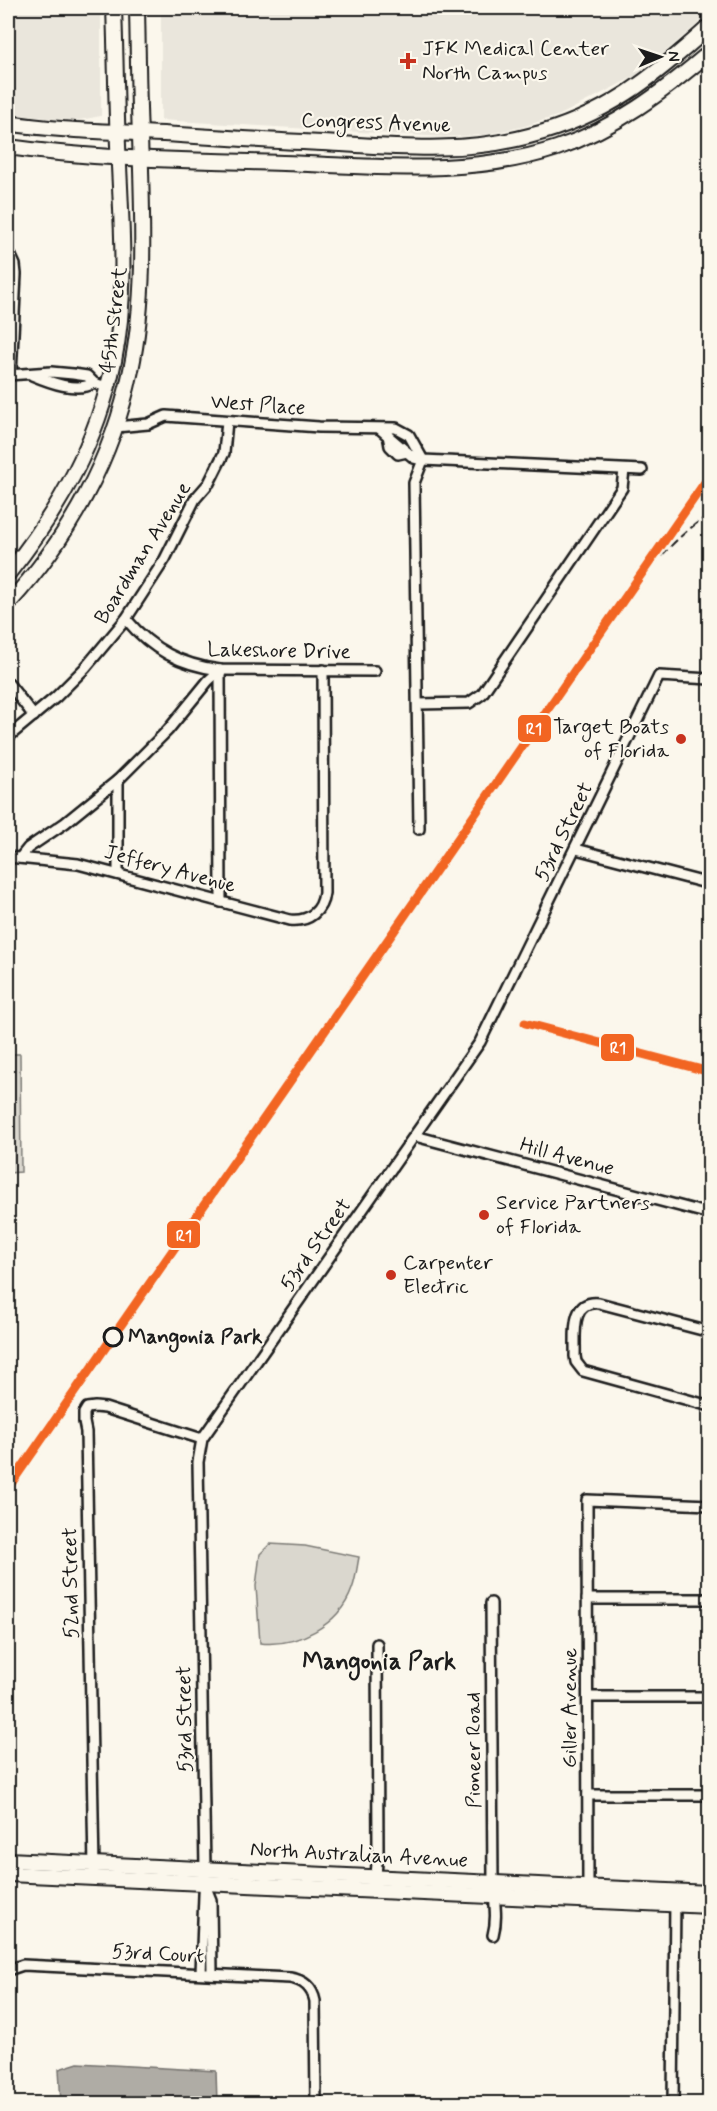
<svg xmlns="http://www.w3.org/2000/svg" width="717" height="2111" font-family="Mynerve,sans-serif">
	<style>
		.built { fill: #eae6dc }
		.green { fill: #dad7ce; stroke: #7b7a75; stroke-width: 1.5 }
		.water { fill: #afaca5; stroke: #74726e; stroke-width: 1.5 }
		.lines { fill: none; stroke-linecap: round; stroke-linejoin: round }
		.street-casing { stroke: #1c1c1c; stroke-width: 14 }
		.secondary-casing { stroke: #1c1c1c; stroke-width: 18 }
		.street { stroke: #fbf7ec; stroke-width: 9 }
		.secondary { stroke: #fbf7ec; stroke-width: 14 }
		.rail { stroke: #1c1c1c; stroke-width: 2; stroke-dasharray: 9 4.5; stroke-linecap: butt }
		.rail-1-casing { stroke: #fbf7ec; stroke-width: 14 }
		.rail-1 { stroke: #f26522; stroke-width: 9 }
		.poi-dot { fill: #c8321e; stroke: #fbf7ec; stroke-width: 2 }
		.stop-dot { fill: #fbf7ec; stroke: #1c1c1c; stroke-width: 3 }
		.labels { text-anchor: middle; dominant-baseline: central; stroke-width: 4.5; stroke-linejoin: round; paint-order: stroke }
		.poi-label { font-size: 21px; fill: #1c1c1c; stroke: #fbf7ec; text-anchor: start }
		.street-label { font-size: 21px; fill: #1c1c1c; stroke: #fbf7ec }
		.stop-label { font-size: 21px; font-weight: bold; fill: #1c1c1c; stroke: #fbf7ec; text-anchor: start }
		.quarter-label { font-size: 24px; font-weight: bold; fill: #1c1c1c; stroke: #fbf7ec }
		.line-badge { stroke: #fbf7ec; stroke-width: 2 }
		.badge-label { font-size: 16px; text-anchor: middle; font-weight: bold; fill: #fff }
	</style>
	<rect width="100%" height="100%" fill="#fbf7ec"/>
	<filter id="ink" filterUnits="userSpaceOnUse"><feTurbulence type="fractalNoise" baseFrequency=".0167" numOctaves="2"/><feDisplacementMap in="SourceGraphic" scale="12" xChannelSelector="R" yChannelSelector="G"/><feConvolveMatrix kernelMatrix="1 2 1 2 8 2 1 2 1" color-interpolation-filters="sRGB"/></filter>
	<g filter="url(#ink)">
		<g class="built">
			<polygon points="8,8 101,8 101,116 75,121 8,114"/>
			<polygon points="161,8 709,8 710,13 641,73 560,115 522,127 483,135 444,137 161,120"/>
		</g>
		<g class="green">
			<polygon points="8,1054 20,1054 21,1172 8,1173"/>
			<path d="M270,1544L305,1546L359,1557C357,1567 356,1579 352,1589C339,1626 296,1647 260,1643L256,1586L260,1554Z"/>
		</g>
		<polygon class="water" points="78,2063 216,2071 217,2103 61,2103 59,2069"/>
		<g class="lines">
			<defs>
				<g id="street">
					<polyline points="8,250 15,265 16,274 11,375"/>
					<polyline points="8,375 51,372 73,374 87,376 94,383 107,387"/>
					<path d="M32,375C49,382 77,393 94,383"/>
					<polyline points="116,427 148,424 166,416 319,427 396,428 409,435 423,460"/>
					<polyline points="380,429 414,458 423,460 642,470"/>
					<polyline points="388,435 390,446 398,454 407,452"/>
					<path d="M126,619C152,650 181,665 220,670L375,671"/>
					<polyline points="220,670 221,902"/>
					<polyline points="8,683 34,716"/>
					<polyline points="418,704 469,703 482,694 622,488 624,470"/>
					<polyline points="8,737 56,697 85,668 126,619 165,559 195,499 209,483 224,453 227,421"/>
					<polyline points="118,780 118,874"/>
					<polyline points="419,829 414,483 423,460"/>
					<polyline points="576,849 710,884"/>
					<path d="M8,857L78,864L290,920C309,922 322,911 324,893L323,670"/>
					<polyline points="20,858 28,848 65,823 118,780 168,730 208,681 220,670"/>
					<polyline points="415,1136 710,1214"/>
					<path d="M710,1332L599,1303C569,1300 576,1336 575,1356L576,1362L583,1371L710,1406"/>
					<polyline points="587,1599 710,1599"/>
					<path d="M491,1603L493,1882C494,1901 498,1917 493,1935"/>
					<polyline points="588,1697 710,1697"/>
					<polyline points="588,1795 710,1795"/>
					<polyline points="94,1869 86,1432 84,1422 84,1413 87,1408 95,1407 105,1408 202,1439"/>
					<polyline points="376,1876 378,1850 377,1644"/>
					<polyline points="205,1885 211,1900 212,1974"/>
					<polyline points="588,1892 587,1500 710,1505"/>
					<path d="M8,1970L23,1965L290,1978C303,1980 312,1987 315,2001L316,2104"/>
					<polyline points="201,1973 205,1869 198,1462 202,1439 480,1042 659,676 710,679"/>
					<polyline points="673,2104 675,1899"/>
				</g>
				<g id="secondary">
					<path d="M8,123C52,130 95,131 139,133C194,135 248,140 303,142C378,145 455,156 529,136C605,117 654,77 710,26"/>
					<path d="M8,147C99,160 191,160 283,163C374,166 469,177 557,148C616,128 663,92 710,52"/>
					<path d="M8,574C59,510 97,443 114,361C127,298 122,231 119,166C116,114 116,60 114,8"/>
					<path d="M8,604C69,538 113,458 131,370C147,293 142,213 140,135C138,92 138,50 137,8"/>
					<polyline points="8,1860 710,1893"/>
					<polyline points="8,1874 710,1906"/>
				</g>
			</defs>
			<use href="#street" class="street-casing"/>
			<use href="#secondary" class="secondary-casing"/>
			<use href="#street" class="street"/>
			<use href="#secondary" class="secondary"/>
			<g class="rail">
				<path d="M618,608C646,574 672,538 710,514"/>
				<polyline points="525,1023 710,1072"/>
			</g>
			<defs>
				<g id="rail-1">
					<polyline points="525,1023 710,1072"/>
					<polyline points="8,1488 710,475"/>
				</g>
			</defs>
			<use href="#rail-1" class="rail-1-casing"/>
			<use href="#rail-1" class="rail-1"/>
		</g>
	</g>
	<g class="poi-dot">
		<path d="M405 52h6v6h6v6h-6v6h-6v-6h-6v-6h6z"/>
		<circle cx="681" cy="739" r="6"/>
		<circle cx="484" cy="1215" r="6"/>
		<circle cx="391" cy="1275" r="6"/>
	</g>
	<circle class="stop-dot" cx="113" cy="1337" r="9"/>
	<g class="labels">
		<g class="poi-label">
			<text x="422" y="49">JFK Medical Center<tspan x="422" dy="24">North Campus</tspan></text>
			<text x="669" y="727" text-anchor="end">Target Boats<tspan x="669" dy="24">of Florida</tspan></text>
			<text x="496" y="1203">Service Partners<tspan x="496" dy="24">of Florida</tspan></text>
			<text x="403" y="1263">Carpenter<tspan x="403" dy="24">Electric</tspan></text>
		</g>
		<g class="street-label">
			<text transform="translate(376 123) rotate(2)">Congress Avenue</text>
			<text transform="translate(114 320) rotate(-83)">45th Street</text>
			<text transform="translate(258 405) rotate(4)">West Place</text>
			<text transform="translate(143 553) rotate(-58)">Boardman Avenue</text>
			<text transform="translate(279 651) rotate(1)">Lakeshore Drive</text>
			<text transform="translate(564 832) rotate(-64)">53rd Street</text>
			<text transform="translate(170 869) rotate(15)">Jeffery Avenue</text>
			<text transform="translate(567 1157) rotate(15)">Hill Avenue</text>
			<text transform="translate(316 1245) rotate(-55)">53rd Street</text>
			<text transform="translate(71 1583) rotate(-91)">52nd Street</text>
			<text transform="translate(570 1708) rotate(-90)">Giller Avenue</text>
			<text transform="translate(185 1719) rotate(-91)">53rd Street</text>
			<text transform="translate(474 1750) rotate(-90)">Pioneer Road</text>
			<text transform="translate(359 1855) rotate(3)">North Australian Avenue</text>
			<text transform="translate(158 1954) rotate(3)">53rd Court</text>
		</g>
		<g class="stop-label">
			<text x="128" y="1337">Mangonia Park</text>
		</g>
		<g class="quarter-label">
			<text x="379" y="1662">Mangonia Park</text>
		</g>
	</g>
	<g class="line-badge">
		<rect x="517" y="714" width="35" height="29" rx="6" fill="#f26522"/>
		<rect x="600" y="1033" width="35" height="29" rx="6" fill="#f26522"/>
		<rect x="166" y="1220" width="35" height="29" rx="6" fill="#f26522"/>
	</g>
	<g class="badge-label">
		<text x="534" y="734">R1</text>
		<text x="618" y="1053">R1</text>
		<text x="184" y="1241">R1</text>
	</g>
	<rect width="717" height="2111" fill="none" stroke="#fbf7ec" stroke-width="30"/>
	<rect x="15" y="15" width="687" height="2081" fill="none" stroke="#1c1c1c" stroke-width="2" filter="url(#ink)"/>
	<g transform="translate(660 57) rotate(88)" stroke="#fbf7ec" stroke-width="4.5" paint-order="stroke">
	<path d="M0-4.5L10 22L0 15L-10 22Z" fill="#1c1c1c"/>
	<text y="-9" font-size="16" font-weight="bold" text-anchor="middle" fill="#1c1c1c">N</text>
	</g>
</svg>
